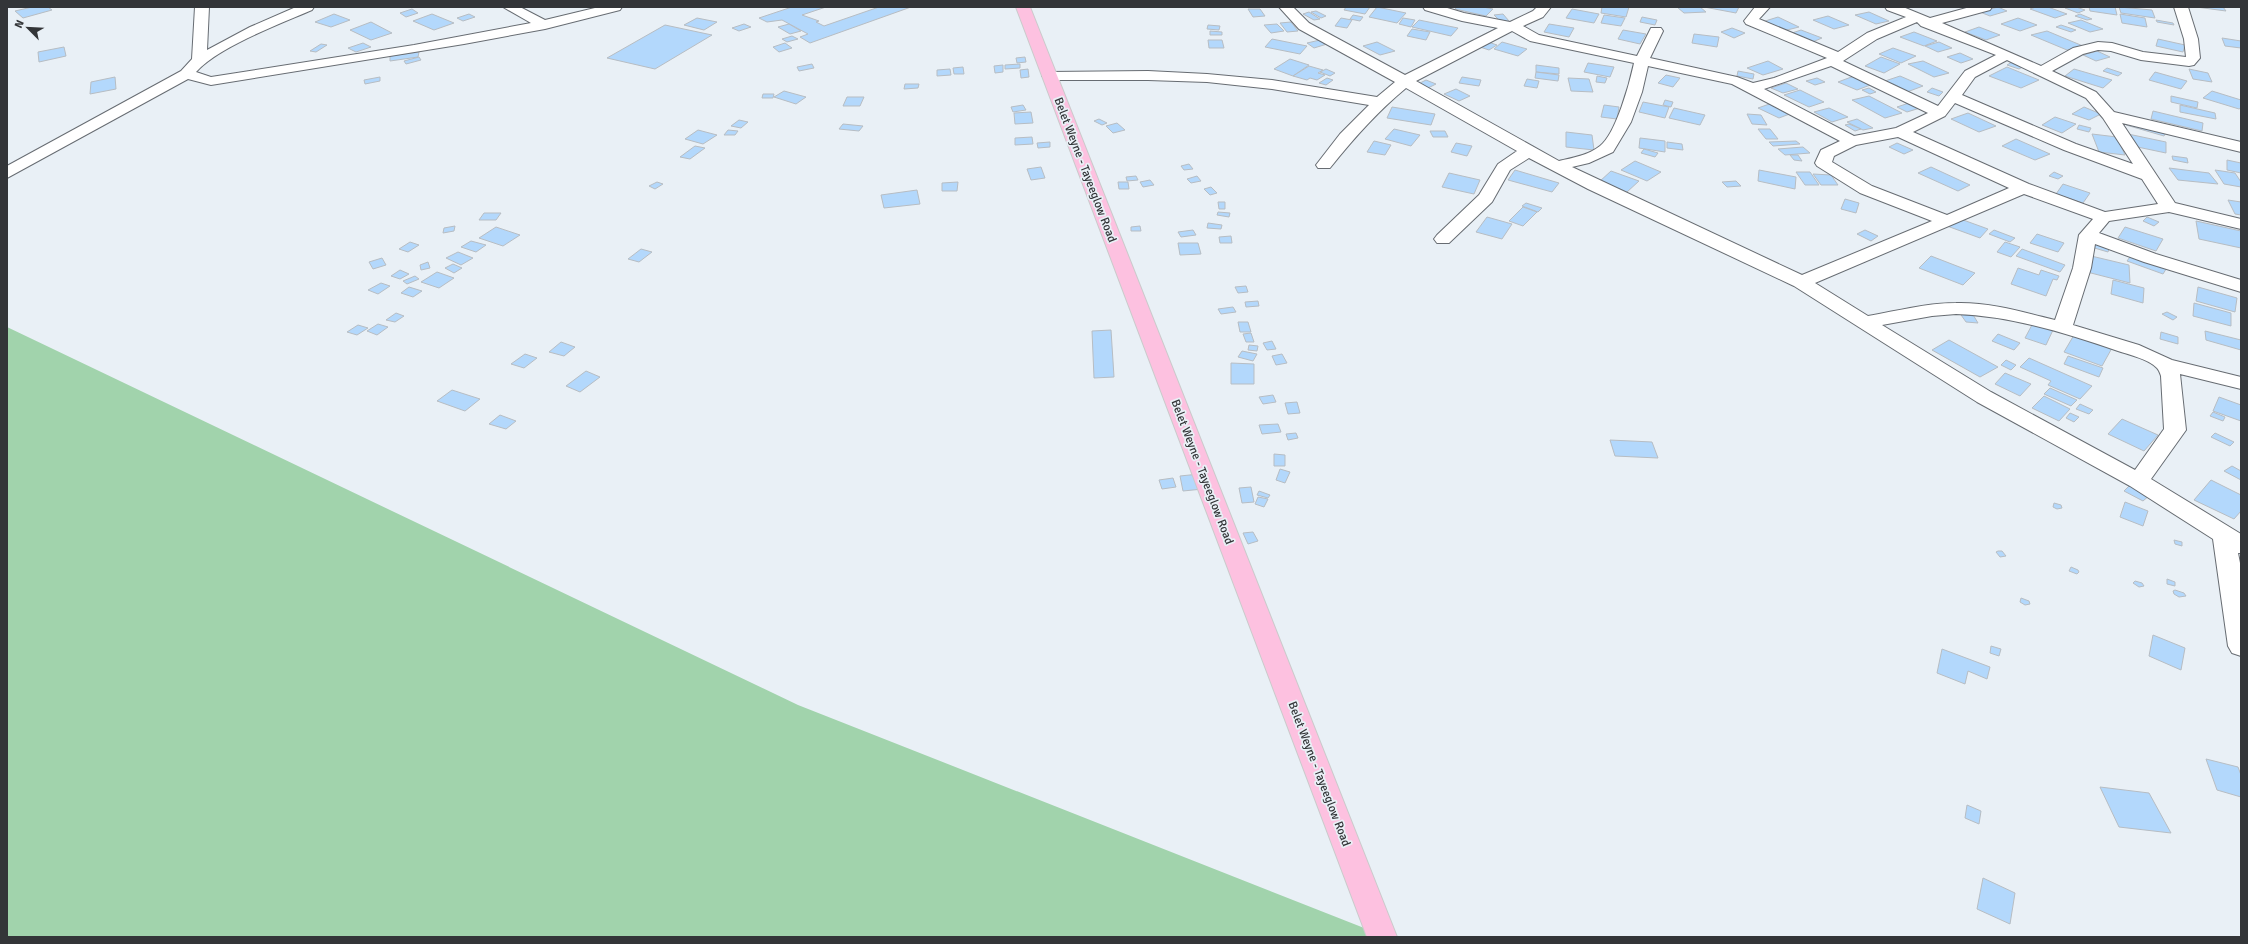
<svg xmlns="http://www.w3.org/2000/svg" width="2248" height="944" font-family="Signika,sans-serif">
	<style>
		.green { fill: #a1d3ac }
		.building { fill: #b3d8fc; stroke: #b7bdc3 }
		.lines { fill: none; stroke-linecap: round; stroke-linejoin: round }
		.minor-casing { stroke: #676c72; stroke-width: 2 }
		.major-casing { stroke: #cacacb; stroke-width: 2 }
		.minor { fill: #fff; fill-rule: evenodd }
		.major { fill: #fdc1e0; fill-rule: evenodd }
		.labels { text-anchor: middle; dominant-baseline: central; stroke-width: 3.5; stroke-linejoin: round; paint-order: stroke }
		.street-label { font-size: 12px; fill: #333538; stroke: #e9f0f6 }
	</style>
	<rect width="100%" height="100%" fill="#e9f0f6"/>
	<polygon class="green" points="7,327 798,705 1387,937 7,937"/>
	<g class="building">
		<polygon points="32,7 48,7 52,10 23,18 15,11"/>
		<polygon points="792,7 826,7 802,15 819,21 816,22 824,26 879,7 911,7 810,43 800,37 808,34 782,20 767,22 759,18"/>
		<polygon points="1346,7 1370,7 1365,14 1344,10"/>
		<polygon points="1377,7 1406,13 1397,23 1369,17"/>
		<polygon points="1457,7 1483,7 1493,9 1486,16 1455,9"/>
		<polygon points="1602,7 1629,7 1626,17 1601,13"/>
		<polygon points="1677,7 1700,7 1706,12 1684,13"/>
		<polygon points="1704,7 1739,7 1736,13"/>
		<polygon points="1998,7 2007,11 1990,16 1980,12"/>
		<polygon points="2036,7 2048,7 2067,14 2055,18 2030,9"/>
		<polygon points="2076,7 2085,10 2078,13 2065,8"/>
		<polygon points="2089,7 2115,7 2117,15 2090,11"/>
		<polygon points="2119,7 2152,10 2155,18 2121,13"/>
		<polygon points="2196,7 2223,7 2226,11"/>
		<polygon points="412,9 418,13 406,17 400,13"/>
		<polygon points="1248,9 1260,9 1265,16 1253,17"/>
		<polygon points="1572,9 1599,14 1594,23 1566,18"/>
		<polygon points="1316,11 1326,16 1321,18 1311,12"/>
		<polygon points="1309,12 1320,19 1314,20 1303,14"/>
		<polygon points="1869,12 1889,21 1876,24 1855,15"/>
		<polygon points="334,14 350,20 331,27 315,22"/>
		<polygon points="432,14 454,23 434,30 413,21"/>
		<polygon points="469,14 475,17 463,21 457,18"/>
		<polygon points="1503,14 1509,21 1501,22 1494,15"/>
		<polygon points="2080,14 2092,19 2087,20 2075,16"/>
		<polygon points="2120,14 2145,18 2147,27 2122,23"/>
		<polygon points="1353,15 1363,17 1360,21 1350,19"/>
		<polygon points="1604,15 1625,18 1621,26 1601,23"/>
		<polygon points="1828,16 1849,25 1834,29 1813,20"/>
		<polygon points="1642,17 1657,20 1655,25 1640,22"/>
		<polygon points="1778,17 1799,27 1783,31 1762,22"/>
		<polygon points="697,18 717,22 704,30 684,25"/>
		<polygon points="1341,18 1352,20 1347,28 1335,26"/>
		<polygon points="1403,18 1415,20 1411,27 1399,24"/>
		<polygon points="2018,18 2037,25 2020,31 2001,24"/>
		<polygon points="1419,20 1458,28 1451,36 1412,27"/>
		<polygon points="2081,20 2103,29 2090,32 2068,23"/>
		<polygon points="2156,20 2173,23 2174,25 2157,22"/>
		<polygon points="371,22 392,33 371,40 350,30"/>
		<polygon points="1291,22 1298,31 1287,32 1280,23"/>
		<polygon points="744,24 751,27 739,31 732,28"/>
		<polygon points="789,24 801,31 790,34 778,27"/>
		<polygon points="1277,24 1284,31 1271,33 1264,25"/>
		<polygon points="1549,24 1574,28 1569,37 1544,32"/>
		<polygon points="665,25 712,35 655,69 607,58"/>
		<polygon points="1208,25 1220,26 1219,30 1207,29"/>
		<polygon points="2061,25 2076,30 2071,32 2056,27"/>
		<polygon points="1979,27 2000,35 1986,40 1965,32"/>
		<polygon points="1732,28 1745,33 1734,38 1721,32"/>
		<polygon points="1412,29 1430,32 1426,40 1407,36"/>
		<polygon points="1623,30 1646,34 1640,44 1618,39"/>
		<polygon points="1801,30 1822,38 1810,43 1789,34"/>
		<polygon points="1210,31 1222,32 1222,35 1210,35"/>
		<polygon points="2047,31 2083,46 2067,50 2031,35"/>
		<polygon points="1914,32 1937,41 1924,46 1900,37"/>
		<polygon points="1694,34 1719,37 1717,47 1692,43"/>
		<polygon points="792,36 798,39 787,42 782,39"/>
		<polygon points="2222,38 2241,41 2241,48 2225,46"/>
		<polygon points="1272,39 1307,46 1300,54 1265,47"/>
		<polygon points="2158,39 2185,45 2183,52 2156,46"/>
		<polygon points="1208,40 1222,40 1224,48 1209,48"/>
		<polygon points="1320,40 1327,44 1314,48 1307,43"/>
		<polygon points="1485,41 1497,45 1489,50 1477,46"/>
		<polygon points="1377,42 1395,51 1380,55 1363,46"/>
		<polygon points="1502,42 1527,49 1518,56 1494,49"/>
		<polygon points="1939,42 1952,48 1938,52 1925,46"/>
		<polygon points="363,43 371,47 356,52 348,48"/>
		<polygon points="785,43 792,48 779,52 773,47"/>
		<polygon points="321,44 327,45 316,52 310,51"/>
		<polygon points="64,47 66,56 39,62 38,52"/>
		<polygon points="1893,48 1916,56 1901,63 1879,54"/>
		<polygon points="2097,51 2110,57 2096,61 2083,55"/>
		<polygon points="419,52 418,57 390,61 390,56"/>
		<polygon points="1960,53 1973,59 1961,63 1947,57"/>
		<polygon points="419,57 421,60 406,64 404,61"/>
		<polygon points="1025,57 1026,62 1017,63 1016,58"/>
		<polygon points="1881,57 1900,64 1884,73 1865,66"/>
		<polygon points="1290,59 1309,65 1293,76 1274,69"/>
		<polygon points="1768,61 1783,69 1763,75 1747,68"/>
		<polygon points="1923,61 1949,73 1934,77 1908,64"/>
		<polygon points="2012,62 2024,66 2019,69 2007,65"/>
		<polygon points="1588,63 1614,67 1610,77 1584,72"/>
		<polygon points="812,64 814,68 799,71 797,67"/>
		<polygon points="1020,64 1020,68 1005,69 1005,65"/>
		<polygon points="1003,65 1003,72 995,73 994,66"/>
		<polygon points="1536,65 1559,68 1559,74 1536,72"/>
		<polygon points="1309,66 1323,70 1318,73 1325,75 1317,80 1310,78 1307,80 1293,76"/>
		<polygon points="963,67 964,74 954,74 953,68"/>
		<polygon points="2007,67 2039,80 2021,88 1989,76"/>
		<polygon points="2107,68 2122,73 2118,76 2103,71"/>
		<polygon points="950,69 951,75 937,76 937,70"/>
		<polygon points="1028,69 1029,77 1021,78 1020,70"/>
		<polygon points="1326,69 1335,73 1330,76 1320,72"/>
		<polygon points="2074,69 2112,80 2103,88 2065,76"/>
		<polygon points="2189,69 2208,73 2212,82 2193,79"/>
		<polygon points="1738,71 1754,74 1753,79 1737,76"/>
		<polygon points="1536,72 1559,75 1558,81 1535,78"/>
		<polygon points="2155,72 2187,81 2181,89 2149,80"/>
		<polygon points="1666,75 1680,78 1673,87 1658,83"/>
		<polygon points="1597,76 1607,78 1605,83 1596,82"/>
		<polygon points="1854,76 1873,84 1857,90 1838,82"/>
		<polygon points="1900,76 1923,86 1907,92 1885,81"/>
		<polygon points="115,77 116,89 90,94 91,82"/>
		<polygon points="380,77 380,81 365,84 364,80"/>
		<polygon points="1462,77 1481,80 1479,86 1459,83"/>
		<polygon points="1327,78 1333,80 1326,85 1319,83"/>
		<polygon points="1568,78 1589,79 1593,92 1571,91"/>
		<polygon points="1817,78 1825,82 1815,85 1806,81"/>
		<polygon points="1527,79 1539,81 1537,88 1524,86"/>
		<polygon points="1426,80 1436,84 1428,88 1418,84"/>
		<polygon points="1786,83 1798,89 1783,93 1771,88"/>
		<polygon points="905,84 919,84 918,88 904,89"/>
		<polygon points="1869,88 1876,92 1870,94 1862,90"/>
		<polygon points="1932,88 1943,92 1939,96 1927,92"/>
		<polygon points="1456,89 1470,96 1459,101 1444,94"/>
		<polygon points="1800,90 1824,102 1809,107 1784,95"/>
		<polygon points="784,91 806,97 796,104 774,97"/>
		<polygon points="2212,91 2241,100 2241,108 2239,109 2203,98"/>
		<polygon points="763,94 774,94 773,98 762,98"/>
		<polygon points="1869,96 1902,113 1885,118 1852,100"/>
		<polygon points="2171,96 2198,102 2197,108 2171,102"/>
		<polygon points="847,97 864,97 860,106 843,106"/>
		<polygon points="1665,100 1673,102 1671,107 1663,105"/>
		<polygon points="1643,102 1669,107 1665,118 1639,112"/>
		<polygon points="1775,102 1795,112 1779,118 1758,108"/>
		<polygon points="1909,103 1920,108 1907,112 1897,107"/>
		<polygon points="1023,105 1026,110 1013,112 1011,107"/>
		<polygon points="1604,105 1619,107 1617,119 1601,117"/>
		<polygon points="2180,105 2215,113 2216,119 2180,112"/>
		<polygon points="1392,107 1435,114 1431,125 1387,118"/>
		<polygon points="2084,107 2101,114 2089,120 2072,114"/>
		<polygon points="1674,108 1705,115 1700,125 1669,118"/>
		<polygon points="1829,108 1848,117 1832,122 1814,112"/>
		<polygon points="2153,111 2203,123 2202,131 2151,119"/>
		<polygon points="1031,112 1033,123 1015,124 1014,113"/>
		<polygon points="1968,113 1996,126 1979,132 1951,119"/>
		<polygon points="1747,114 1761,115 1767,125 1752,124"/>
		<polygon points="2055,117 2076,124 2062,133 2042,125"/>
		<polygon points="1099,119 1107,123 1102,125 1094,121"/>
		<polygon points="1857,119 1873,128 1863,130 1847,122"/>
		<polygon points="739,120 748,122 741,128 731,126"/>
		<polygon points="2129,120 2167,131 2164,136 2126,125"/>
		<polygon points="1117,123 1125,130 1113,133 1106,126"/>
		<polygon points="843,124 863,126 859,131 839,129"/>
		<polygon points="1849,124 1861,129 1855,131 1845,125"/>
		<polygon points="2079,125 2091,128 2089,132 2077,129"/>
		<polygon points="1394,129 1420,135 1411,146 1385,139"/>
		<polygon points="1758,129 1770,129 1778,139 1766,139"/>
		<polygon points="698,130 717,135 703,144 685,139"/>
		<polygon points="728,130 738,131 735,135 724,135"/>
		<polygon points="1430,131 1445,131 1448,137 1433,137"/>
		<polygon points="1566,132 1592,135 1594,150 1566,147"/>
		<polygon points="2092,134 2117,137 2125,155 2099,152"/>
		<polygon points="2128,134 2166,142 2166,153 2128,145"/>
		<polygon points="1032,137 1033,144 1015,145 1015,138"/>
		<polygon points="1640,138 1665,141 1665,152 1639,148"/>
		<polygon points="2016,139 2050,154 2035,160 2002,146"/>
		<polygon points="1374,141 1391,145 1385,155 1367,152"/>
		<polygon points="1796,141 1800,144 1773,146 1769,142"/>
		<polygon points="1050,142 1050,147 1038,148 1037,143"/>
		<polygon points="1667,142 1682,144 1683,150 1667,148"/>
		<polygon points="1456,143 1472,146 1467,156 1451,152"/>
		<polygon points="1897,143 1913,150 1904,154 1889,147"/>
		<polygon points="695,146 705,148 690,159 680,157"/>
		<polygon points="1803,147 1810,153 1785,155 1778,149"/>
		<polygon points="1644,149 1658,153 1655,157 1641,153"/>
		<polygon points="1790,155 1798,155 1802,161 1794,160"/>
		<polygon points="2172,156 2187,158 2188,163 2173,160"/>
		<polygon points="2227,160 2241,163 2241,173 2227,170"/>
		<polygon points="1635,161 1661,172 1647,181 1621,170"/>
		<polygon points="1189,164 1193,169 1184,170 1181,166"/>
		<polygon points="1041,167 1045,178 1031,180 1027,169"/>
		<polygon points="1931,167 1970,185 1958,191 1918,173"/>
		<polygon points="2169,168 2209,173 2218,184 2178,180"/>
		<polygon points="1515,170 1559,183 1552,192 1508,180"/>
		<polygon points="1759,170 1796,177 1795,189 1758,181"/>
		<polygon points="2215,170 2235,173 2241,182 2241,187 2224,184"/>
		<polygon points="1611,171 1639,181 1627,192 1599,182"/>
		<polygon points="1796,172 1810,172 1819,185 1805,185"/>
		<polygon points="2054,172 2063,176 2058,179 2049,176"/>
		<polygon points="1449,173 1480,180 1474,194 1442,187"/>
		<polygon points="1813,174 1831,175 1838,185 1821,185"/>
		<polygon points="1136,176 1138,180 1127,181 1126,177"/>
		<polygon points="1197,176 1201,181 1191,183 1187,179"/>
		<polygon points="1150,180 1154,185 1143,187 1140,182"/>
		<polygon points="1736,181 1741,186 1727,187 1722,182"/>
		<polygon points="657,182 663,184 655,189 649,186"/>
		<polygon points="958,182 957,191 942,191 942,183"/>
		<polygon points="1118,182 1128,182 1129,189 1119,189"/>
		<polygon points="2063,184 2090,193 2083,203 2056,194"/>
		<polygon points="1211,187 1217,193 1210,195 1204,189"/>
		<polygon points="917,190 920,204 884,208 881,195"/>
		<polygon points="1845,199 1859,203 1856,213 1841,209"/>
		<polygon points="2228,200 2241,202 2241,215 2235,214"/>
		<polygon points="1218,202 1225,202 1225,209 1219,209"/>
		<polygon points="1526,203 1542,208 1538,212 1522,206"/>
		<polygon points="1523,207 1537,212 1523,226 1509,221"/>
		<polygon points="1218,212 1230,213 1229,217 1217,215"/>
		<polygon points="484,213 501,213 496,220 479,220"/>
		<polygon points="1487,217 1512,224 1502,239 1476,232"/>
		<polygon points="1955,217 1988,229 1980,238 1947,226"/>
		<polygon points="2147,217 2159,222 2154,226 2143,221"/>
		<polygon points="2196,221 2241,231 2241,248 2199,239"/>
		<polygon points="1208,223 1222,225 1221,229 1207,228"/>
		<polygon points="455,226 454,231 443,233 444,228"/>
		<polygon points="1140,226 1141,231 1131,231 1131,227"/>
		<polygon points="496,227 520,235 503,246 479,238"/>
		<polygon points="2125,227 2163,239 2156,251 2118,238"/>
		<polygon points="1193,230 1196,235 1181,237 1178,232"/>
		<polygon points="1865,230 1878,236 1871,241 1857,234"/>
		<polygon points="1994,230 2015,238 2010,242 1989,234"/>
		<polygon points="2037,234 2064,243 2058,252 2030,243"/>
		<polygon points="1231,236 1232,243 1220,243 1219,237"/>
		<polygon points="471,241 486,245 476,252 461,247"/>
		<polygon points="2094,241 2110,246 2108,252 2091,247"/>
		<polygon points="410,242 419,245 408,252 399,249"/>
		<polygon points="2005,242 2020,247 2011,257 1997,252"/>
		<polygon points="1178,243 1198,243 1201,254 1180,255"/>
		<polygon points="641,249 652,252 639,262 628,259"/>
		<polygon points="2022,249 2065,265 2060,272 2016,256"/>
		<polygon points="458,252 473,258 461,265 446,258"/>
		<polygon points="2132,254 2168,266 2163,274 2127,261"/>
		<polygon points="2087,255 2129,265 2130,283 2087,272"/>
		<polygon points="1931,256 1975,273 1963,285 1919,268"/>
		<polygon points="382,258 386,265 373,269 369,262"/>
		<polygon points="428,262 430,268 421,270 420,265"/>
		<polygon points="453,264 462,268 454,273 445,268"/>
		<polygon points="2018,268 2039,275 2041,270 2059,276 2057,280 2053,279 2046,296 2011,284"/>
		<polygon points="400,270 409,274 400,279 391,276"/>
		<polygon points="437,272 454,278 439,288 421,282"/>
		<polygon points="415,276 419,279 407,284 403,281"/>
		<polygon points="2113,280 2144,288 2143,303 2111,294"/>
		<polygon points="381,283 390,286 378,294 368,290"/>
		<polygon points="1246,286 1248,292 1238,293 1235,287"/>
		<polygon points="409,287 422,291 413,297 401,293"/>
		<polygon points="2198,287 2237,298 2235,312 2196,301"/>
		<polygon points="1258,301 1259,306 1246,307 1245,302"/>
		<polygon points="2194,303 2231,313 2231,326 2193,316"/>
		<polygon points="1233,307 1236,312 1221,314 1218,309"/>
		<polygon points="1959,312 1972,313 1978,323 1966,322"/>
		<polygon points="2167,312 2177,317 2173,320 2162,314"/>
		<polygon points="396,313 404,316 395,322 386,320"/>
		<polygon points="1238,322 1248,322 1251,332 1240,332"/>
		<polygon points="2033,323 2053,330 2046,345 2025,338"/>
		<polygon points="378,324 388,327 377,335 367,331"/>
		<polygon points="358,325 368,328 357,335 347,332"/>
		<polygon points="1111,330 1114,377 1094,378 1092,331"/>
		<polygon points="2205,331 2241,340 2241,350 2206,340"/>
		<polygon points="2161,332 2178,337 2178,344 2160,339"/>
		<polygon points="1251,333 1254,342 1246,342 1243,334"/>
		<polygon points="1998,334 2020,343 2014,350 1992,341"/>
		<polygon points="2074,335 2112,348 2102,366 2064,352"/>
		<polygon points="1949,340 1998,367 1980,377 1932,350"/>
		<polygon points="1272,341 1276,349 1267,350 1263,343"/>
		<polygon points="561,342 575,347 564,356 549,352"/>
		<polygon points="1249,345 1258,346 1257,351 1248,350"/>
		<polygon points="1242,351 1257,354 1253,361 1238,357"/>
		<polygon points="525,354 537,358 524,368 511,364"/>
		<polygon points="1282,354 1287,363 1276,365 1272,356"/>
		<polygon points="2068,356 2103,368 2099,377 2064,364"/>
		<polygon points="2029,358 2092,386 2080,399 2048,385 2051,381 2020,367"/>
		<polygon points="2006,360 2016,365 2011,370 2001,365"/>
		<polygon points="1231,363 1254,364 1254,384 1231,384"/>
		<polygon points="586,371 600,377 580,392 566,386"/>
		<polygon points="2005,373 2031,384 2020,396 1995,384"/>
		<polygon points="2050,388 2077,400 2071,406 2044,394"/>
		<polygon points="452,390 480,399 465,411 437,401"/>
		<polygon points="1273,395 1276,402 1263,404 1259,397"/>
		<polygon points="2044,396 2070,409 2059,421 2032,408"/>
		<polygon points="2219,397 2241,405 2241,421 2213,411"/>
		<polygon points="1297,402 1300,413 1288,414 1285,403"/>
		<polygon points="2080,404 2093,410 2089,414 2076,409"/>
		<polygon points="2213,412 2225,417 2223,421 2210,416"/>
		<polygon points="2070,413 2079,417 2074,422 2066,418"/>
		<polygon points="500,415 516,421 506,429 489,424"/>
		<polygon points="2122,419 2158,435 2144,451 2108,434"/>
		<polygon points="1278,424 1281,432 1262,434 1259,425"/>
		<polygon points="1296,433 1298,438 1288,440 1286,434"/>
		<polygon points="2215,433 2234,442 2230,446 2211,437"/>
		<polygon points="1610,440 1652,442 1658,458 1615,456"/>
		<polygon points="1274,454 1285,455 1285,466 1274,466"/>
		<polygon points="2232,466 2241,471 2241,480 2224,471"/>
		<polygon points="1280,469 1290,472 1285,483 1276,480"/>
		<polygon points="1209,473 1213,488 1183,491 1180,476"/>
		<polygon points="1173,478 1176,487 1162,489 1159,480"/>
		<polygon points="2211,480 2241,495 2241,511 2234,519 2194,500"/>
		<polygon points="2131,484 2151,494 2143,501 2124,491"/>
		<polygon points="1251,487 1254,502 1242,503 1239,488"/>
		<polygon points="1259,491 1270,495 1268,498 1257,495"/>
		<polygon points="1258,497 1268,499 1264,507 1255,504"/>
		<polygon points="2125,502 2148,511 2143,526 2120,517"/>
		<polygon points="2054,503 2061,505 2062,508 2057,509 2053,507"/>
		<polygon points="1253,532 1258,541 1248,544 1243,533"/>
		<polygon points="2174,540 2182,542 2182,546 2175,544"/>
		<polygon points="1998,551 2002,551 2006,556 2000,557 1996,552"/>
		<polygon points="2071,567 2078,570 2079,572 2077,574 2069,571"/>
		<polygon points="2167,579 2175,582 2175,586 2167,584"/>
		<polygon points="2135,581 2142,583 2144,586 2139,587 2133,583"/>
		<polygon points="2175,590 2184,593 2186,596 2179,597 2174,594 2173,591"/>
		<polygon points="2021,598 2029,601 2030,604 2025,605 2020,602"/>
		<polygon points="2153,635 2185,648 2181,670 2149,656"/>
		<polygon points="1991,646 2001,649 1999,656 1990,653"/>
		<polygon points="1942,649 1990,667 1987,679 1968,671 1965,684 1937,673"/>
		<polygon points="2206,759 2238,767 2241,775 2241,797 2217,790"/>
		<polygon points="2100,787 2149,793 2171,833 2119,827"/>
		<polygon points="1967,805 1981,811 1979,824 1965,818"/>
		<polygon points="1983,878 2015,893 2010,924 1977,909"/>
	</g>
	<g class="lines">
		<defs>
			<g id="minor">
				<path d="M195,7H209L207,50L250,27L296,7H314L312,10C280,24 218,47 196,72L211,77L414,45L531,23L503,7H520L545,20L599,7H622L620,10L545,29L464,44L211,85L188,79L7,178V166L181,71L192,59Z"/>
				<path d="M1279,7H1293L1309,23L1405,75L1498,28L1462,21L1425,10L1423,7H1444L1464,13L1510,22L1533,11L1537,7H1551L1543,17L1523,26L1539,35L1637,56L1651,28H1661L1663,31L1650,58L1737,77L1753,83L1774,78L1827,58L1746,24L1744,21L1755,7H1770L1759,19L1838,52L1867,33L1906,17L1887,10L1885,7H1903L1930,18L1970,7H1992L1990,10L1942,23L2041,66L2073,48L2098,42L2112,43L2143,52L2186,57L2184,39L2174,7H2188L2198,39L2200,58L2194,65L2189,66L2141,60L2111,51L2098,50L2083,54L2052,71L2096,92L2114,112L2241,142V152L2122,123L2175,203L2241,219V229L2169,212L2109,221L2099,233L2156,254L2241,280V292L2144,262L2095,244L2091,268L2073,325L2139,345L2172,360L2241,377V389L2180,374L2186,430L2151,479L2241,534V553H2238L2241,568V656L2232,653L2228,646L2213,539L2130,486L1977,402L1794,286L1588,189L1529,158L1510,170L1492,202L1449,243H1437L1434,239L1437,235L1479,195L1498,164L1517,151L1406,88C1377,112 1353,139 1330,168H1318L1316,165L1340,134L1369,105L1272,89L1207,82L1148,80H1049L1042,76L1049,72L1148,71L1207,74L1272,80L1377,97L1395,82L1299,29ZM1917,22L1921,26L1996,55L1965,71L1938,106L1843,61L1877,39ZM1512,31L1530,41L1634,63C1630,82 1616,134 1600,146C1589,155 1572,158 1559,161L1416,81ZM2007,60L2086,98L2103,118L2133,164L2076,144L1962,95L1975,77ZM1648,66L1732,84L1840,141L1821,150L1815,163L1817,166L1860,193L1932,221L1802,275L1572,167L1589,163L1613,152L1631,122L1642,92ZM1831,66L1928,113L1896,128L1854,136L1764,89ZM1955,103L2064,150L2142,179L2158,204L2105,212L2029,184L1913,132L1945,116ZM1898,137L2009,188L1947,215L1872,186L1832,162L1834,156L1856,145ZM2024,194L2093,219L2079,235L2073,268L2055,320C2023,312 1989,302 1956,303C1926,303 1897,311 1868,316L1815,283ZM1956,314C2011,316 2066,333 2118,351C2130,355 2148,359 2157,368C2159,370 2160,373 2161,376L2164,429L2135,470L1991,392L1882,325L1932,316Z"/>
			</g>
			<polygon id="major" points="1016,7 1030,7 1397,937 1367,937"/>
		</defs>
		<use href="#minor" class="minor-casing"/>
		<use href="#major" class="major-casing"/>
		<use href="#minor" class="minor"/>
		<use href="#major" class="major"/>
	</g>
	<g class="labels">
		<g class="street-label">
			<text transform="translate(1085 170) rotate(69)">Belet Weyne - Tayeeglow Road</text>
			<text transform="translate(1202 472) rotate(69)">Belet Weyne - Tayeeglow Road</text>
			<text transform="translate(1319 774) rotate(69)">Belet Weyne - Tayeeglow Road</text>
		</g>
	</g>
	<rect width="2248" height="944" fill="none" stroke="#333538" stroke-width="16"/>
	<g transform="translate(28 28) rotate(294)" stroke="#e9f0f6" stroke-width="3" paint-order="stroke">
	<path d="M0-3L7 15L0 10L-7 15Z" fill="#333538"/>
	<text y="-6" font-size="11" font-weight="bold" text-anchor="middle" fill="#333538">N</text>
	</g>
</svg>
